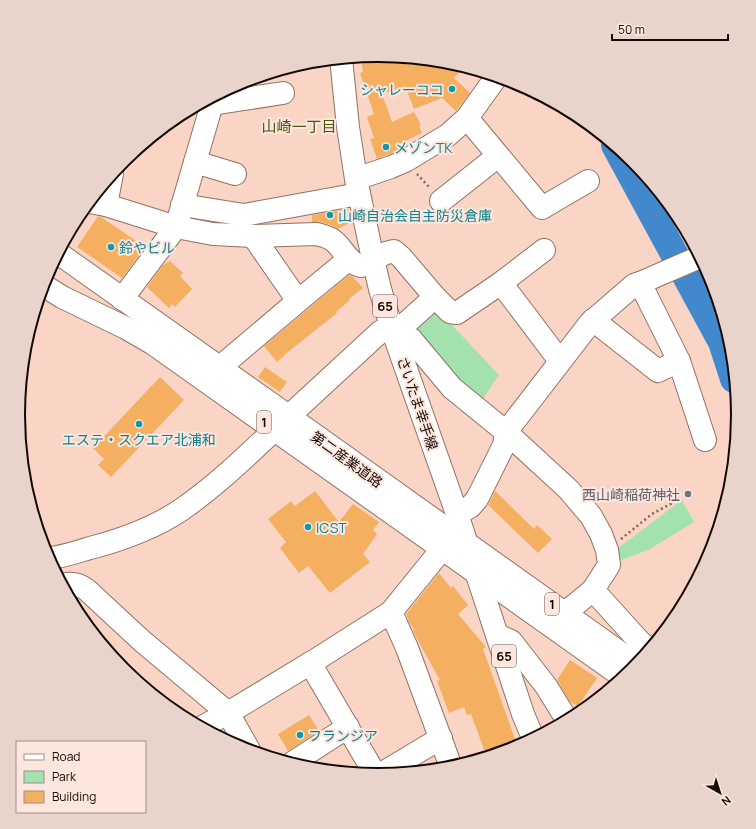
<svg xmlns="http://www.w3.org/2000/svg" width="756" height="829" font-family="Manrope,'Noto Sans JP',sans-serif">
	<style>
		.green { fill: #a3e2ae }
		.lines { fill: none; stroke-linecap: round; stroke-linejoin: round }
		.river { stroke: #4189cc; stroke-width: 28 }
		.building { fill: #f4b060 }
		.minor-casing { stroke: #917163; stroke-width: 24 }
		.major-casing { stroke: #917163; stroke-width: 24 }
		.path { stroke: #7c655c; stroke-width: 2.5; stroke-dasharray: 2 3; stroke-linecap: butt }
		.minor { stroke: #fff; stroke-width: 22 }
		.major { stroke: #fff; stroke-width: 22 }
		.culture-dot { fill: #0f9aa8; stroke: #fce6dd; stroke-width: 1.5 }
		.worship-dot { fill: #6b7280; stroke: #fce6dd; stroke-width: 1.5 }
		.labels { text-anchor: middle; dominant-baseline: central; stroke-width: 4; stroke-linejoin: round; paint-order: stroke }
		.shield { fill: #fce6dd; stroke: #5a4b46; stroke-width: 1 }
		.shield-label { font-size: 13px; font-weight: bold; fill: #140905 }
		.culture-label { font-size: 14px; fill: #0d838f; stroke: #fce6dd; text-anchor: start }
		.street-label { font-size: 14px; fill: #140905; stroke: #fce6dd }
		.worship-label { font-size: 14px; fill: #5b616d; stroke: #fce6dd; text-anchor: end }
		.neighbourhood-label { font-size: 15px; fill: #475809; stroke: #fce6dd }
		.rim { fill: none; stroke: #140905; stroke-width: 2 }
	</style>
	<rect width="100%" height="100%" fill="#fad5c6"/>
	<g class="green">
		<polygon points="435,307 499,375 479,404 410,328"/>
		<polygon points="682,500 694,522 650,549 614,563 613,552"/>
	</g>
	<g class="lines">
		<polyline class="river" points="615,145 722,342 734,379"/>
	</g>
	<g class="building">
		<polygon points="378,54 448,61 465,66 454,78 470,93 456,111 442,98 414,109 405,86 382,94 392,122 414,112 421,125 419,126 422,133 399,144 401,149 399,150 377,159 370,139 374,138 367,117 374,114 360,73 363,72 361,56"/>
		<polygon points="347,209 351,222 338,229 331,225 320,222 312,222 312,215"/>
		<polygon points="98,216 101,217 145,247 122,278 77,247"/>
		<polygon points="170,261 183,273 180,276 192,289 175,307 172,304 169,308 147,287 163,265"/>
		<polygon points="349,275 353,277 363,288 349,299 350,300 336,312 337,313 288,352 277,362 264,346"/>
		<polygon points="265,367 287,382 280,392 258,377"/>
		<polygon points="160,377 184,400 111,477 98,465 104,459 93,448"/>
		<polygon points="315,491 339,522 353,504 379,522 373,530 377,534 363,554 370,562 330,593 308,566 299,573 280,548 286,542 268,519 291,501 295,506"/>
		<polygon points="495,491 534,529 537,525 552,539 538,553 488,505"/>
		<polygon points="439,573 451,588 453,586 468,605 458,614 486,647 483,649 516,742 485,752 471,714 467,715 464,707 449,713 437,681 440,680 416,637 413,630 414,629 410,624 406,614"/>
		<polygon points="570,660 597,678 578,706 570,702 557,680"/>
		<polygon points="309,715 319,731 288,751 278,734"/>
	</g>
	<g class="lines">
		<defs>
			<g id="minor">
				<polyline points="212,104 283,93"/>
				<polyline points="467,118 542,208 588,181"/>
				<polyline points="195,162 235,174"/>
				<polyline points="356,179 391,167 405,161 448,135 467,118 497,76"/>
				<polyline points="441,201 498,156"/>
				<path d="M89,202L106,205L176,227L213,234L253,236L317,234C324,236 330,237 335,242C344,250 348,263 361,266L386,253L394,251L401,257L435,297L450,312L457,313L501,283L560,361"/>
				<polyline points="106,205 112,174"/>
				<polyline points="182,205 244,215 359,194"/>
				<polyline points="501,283 544,250"/>
				<polyline points="640,283 679,361 705,440"/>
				<polyline points="122,299 176,227 212,104 204,101"/>
				<polyline points="298,301 349,259"/>
				<polyline points="593,320 658,371 679,361"/>
				<polyline points="394,334 404,335 411,339 452,388 506,432 568,489 591,516 601,534 607,550 609,565 593,590 640,642 649,649"/>
				<polyline points="394,334 435,297"/>
				<polyline points="219,368 298,301 253,236"/>
				<polyline points="457,514 470,507 477,499 504,445 506,432 590,323 634,285 640,283 700,257"/>
				<path d="M49,558C63,557 76,552 90,548C121,540 154,528 181,510C220,483 254,449 289,416C319,388 350,360 380,332L391,326"/>
				<path d="M67,584C75,583 80,585 87,590L142,641L228,713L249,750"/>
				<polyline points="391,612 407,648 451,767"/>
				<polyline points="565,613 593,590"/>
				<polyline points="497,635 511,641 546,686 567,720"/>
				<polyline points="310,663 375,774"/>
				<polyline points="202,727 228,713 314,661 391,612 442,549"/>
				<polyline points="292,763 348,727"/>
				<polyline points="381,774 441,738"/>
			</g>
			<g id="major">
				<polyline points="341,58 348,127 356,179 373,259 380,289 391,326 457,514 523,714 533,738"/>
				<polyline points="58,253 277,408 636,664"/>
				<polyline points="43,285 62,297 126,328 152,343 623,677"/>
			</g>
		</defs>
		<use href="#minor" class="minor-casing"/>
		<use href="#major" class="major-casing"/>
		<g class="path">
			<polyline points="417,174 430,188"/>
			<polyline points="667,202 689,242"/>
			<polyline points="706,275 716,295"/>
			<polyline points="39,531 47,539"/>
			<polyline points="621,539 652,514 676,501"/>
		</g>
		<use href="#minor" class="minor"/>
		<use href="#major" class="major"/>
	</g>
	<g class="culture-dot">
		<circle cx="452" cy="89" r="4"/>
		<circle cx="386" cy="147" r="4"/>
		<circle cx="330" cy="215" r="4"/>
		<circle cx="111" cy="247" r="4"/>
		<circle cx="139" cy="424" r="4"/>
		<circle cx="308" cy="527" r="4"/>
		<circle cx="300" cy="735" r="4"/>
	</g>
	<circle class="worship-dot" cx="688" cy="494" r="4"/>
	<g class="labels">
		<g class="shield">
			<rect x="373" y="295" width="24" height="22" rx="3"/>
			<rect x="257" y="411" width="14" height="22" rx="3"/>
			<rect x="545" y="593" width="14" height="22" rx="3"/>
			<rect x="492" y="645" width="24" height="22" rx="3"/>
		</g>
		<g class="shield-label">
			<text x="385" y="306">65</text>
			<text x="264" y="422">1</text>
			<text x="552" y="604">1</text>
			<text x="504" y="656">65</text>
		</g>
		<g class="culture-label">
			<text x="444" y="89" text-anchor="end">シャレーココ</text>
			<text x="394" y="147">メゾンTK</text>
			<text x="338" y="215">山崎自治会自主防災倉庫</text>
			<text x="119" y="247">鈴やビル</text>
			<text x="139" y="439" text-anchor="middle">エステ・スクエア北浦和</text>
			<text x="316" y="527">ICST</text>
			<text x="308" y="735">フランジア</text>
		</g>
		<g class="street-label">
			<text transform="translate(418 403) rotate(71)">さいたま幸手線</text>
			<text transform="translate(347 459) rotate(36)">第二産業道路</text>
		</g>
		<g class="worship-label">
			<text x="680" y="494">西山崎稲荷神社</text>
		</g>
		<g class="neighbourhood-label">
			<text x="299" y="126">山崎一丁目</text>
		</g>
	</g>
	<path d="M0 0H756V829H0ZM25 415a353 353 0 1 1 706 0a353 353 0 1 1-706 0Z" fill="#e9d4cc" fill-rule="evenodd"/>
	<path class="rim" d="M25 415a353 353 0 1 1 706 0a353 353 0 1 1-706 0Z"/>
	<rect x="16" y="741" width="130" height="72" fill="#fce6dd" stroke="#9f8e87"/>
	<rect x="24" y="754" width="20" height="6" fill="#ffffff" stroke="#9f8e87"/>
	<text x="52" y="761" font-size="12" fill="#140905">Road</text>
	<rect x="24" y="771" width="20" height="12" fill="#a3e2ae" stroke="#9f8e87"/>
	<text x="52" y="781" font-size="12" fill="#140905">Park</text>
	<rect x="24" y="791" width="20" height="12" fill="#f4b060" stroke="#9f8e87"/>
	<text x="52" y="801" font-size="12" fill="#140905">Building</text>
	<g transform="translate(720 793) rotate(141)" stroke="#fce6dd" stroke-width="3" paint-order="stroke">
	<path d="M0-3L7 15L0 10L-7 15Z" fill="#140905"/>
	<text y="-6" font-size="11" font-weight="bold" text-anchor="middle" fill="#140905">N</text>
	</g>
	<path d="M612 34v6h116v-6" fill="none" stroke="#140905" stroke-width="2"/>
	<text x="618" y="34" font-size="12" fill="#140905" stroke="#fce6dd" stroke-width="3" paint-order="stroke">50 m</text>
</svg>
